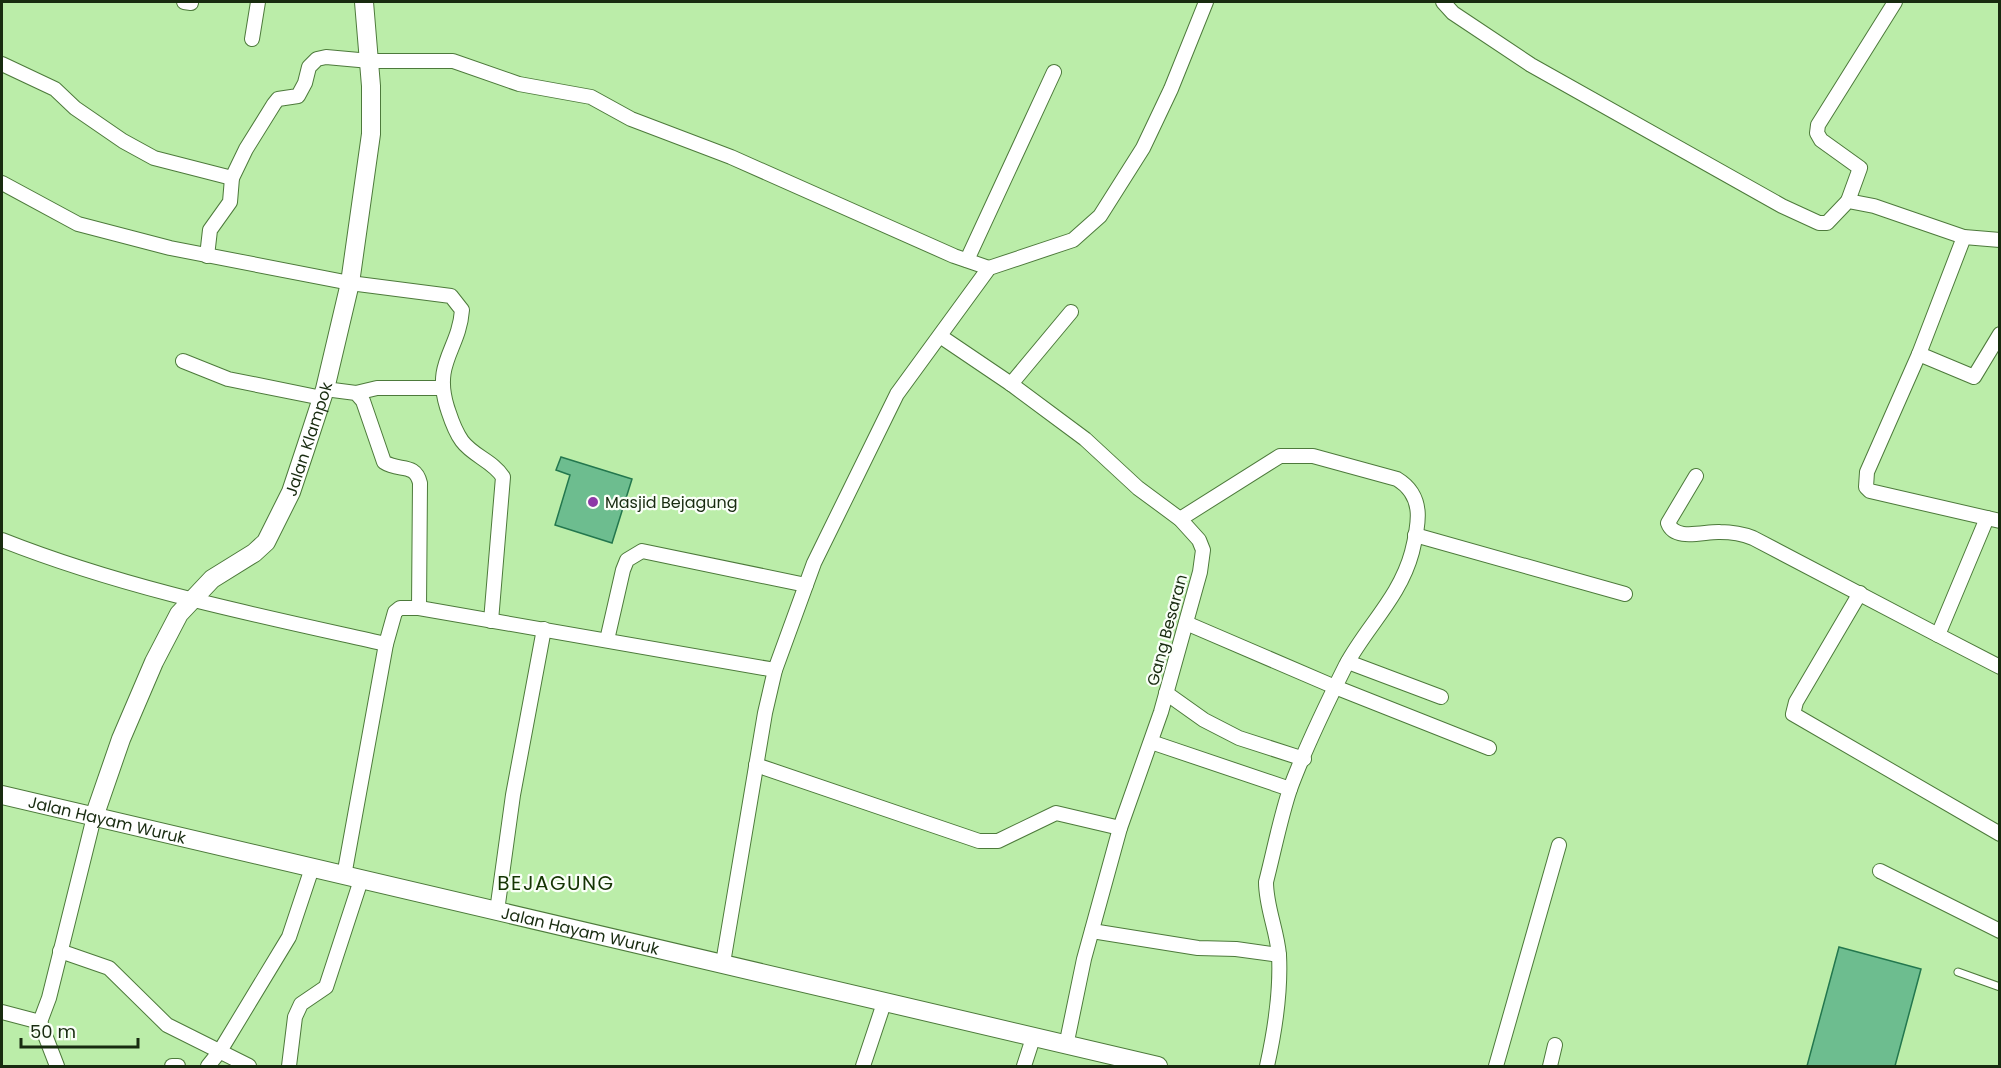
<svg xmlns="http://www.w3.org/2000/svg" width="2001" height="1068" font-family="Poppins,sans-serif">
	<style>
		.building { fill: #6dbd8f; stroke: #23774e; stroke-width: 1.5 }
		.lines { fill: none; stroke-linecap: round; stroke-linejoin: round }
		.lane-casing { stroke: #4d7a3b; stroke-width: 9 }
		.street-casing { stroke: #4d7a3b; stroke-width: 16 }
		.secondary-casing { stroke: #4d7a3b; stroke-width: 20 }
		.lane { stroke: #fff; stroke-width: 7 }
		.street { stroke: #fff; stroke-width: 14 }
		.secondary { stroke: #fff; stroke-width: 18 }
		.poi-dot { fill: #8d39a7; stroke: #fafff8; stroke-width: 2 }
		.labels { text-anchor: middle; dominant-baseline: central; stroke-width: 4.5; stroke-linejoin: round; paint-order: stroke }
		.street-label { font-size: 16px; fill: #182b10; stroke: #fafff8 }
		.poi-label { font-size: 16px; fill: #182b10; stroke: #fafff8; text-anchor: start }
		.quarter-label { font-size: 20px; letter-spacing: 1.5px; fill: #143403; stroke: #fafff8 }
	</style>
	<rect width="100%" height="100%" fill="#bbeda9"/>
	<g class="building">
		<polygon points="561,457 632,479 612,543 555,525 570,475 556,470"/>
		<polygon points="1839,947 1921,969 1895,1066 1807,1066"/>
	</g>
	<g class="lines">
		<defs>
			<polyline id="lane" points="1958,972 2000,987"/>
			<g id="street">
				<polyline points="184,2 191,3"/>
				<polyline points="1443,2 1453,13 1531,65 1782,206 1819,223 1827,223 1848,201 1874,206 1964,237 2000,240"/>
				<polyline points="252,39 258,2"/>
				<polyline points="2,64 55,89 75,108 123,141 154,158 232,178"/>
				<path d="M2,183L78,224L170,248L350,283L451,296L462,310C459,350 433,362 447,407C451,419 454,430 462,441C473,456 493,461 503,477L491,621"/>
				<polyline points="1848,201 1860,168 1821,140 1817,133 1818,125 1895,2"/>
				<polyline points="1964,237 1919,354 1974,377 2000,334"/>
				<polyline points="207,256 210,230 230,202 232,178 246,149 274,104 278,99 298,96 305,83 309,67 317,59 326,57 370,61 453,61 519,84 591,97 631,119 731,157 954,256 989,268"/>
				<polyline points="967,260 1054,72"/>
				<polyline points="940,336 1011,384 1085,439 1138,488 1180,519 1199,540 1203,550 1200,572 1161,712 1120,828 1084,959 1066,1046"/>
				<polyline points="1919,354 1867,472 1866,487 1870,491 2000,521"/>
				<polyline points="183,361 228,379 322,398"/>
				<polyline points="1011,384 1071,312"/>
				<path d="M325,389L356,393L363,401L384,462C399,472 415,462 420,483L419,608"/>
				<polyline points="356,393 377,388 441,388"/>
				<path d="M1696,476L1668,523C1675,542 1705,531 1720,532C1732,532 1743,534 1753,538L1938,635L1987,518"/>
				<path d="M1180,519L1280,456H1313L1397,479C1425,496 1419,524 1412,552C1400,597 1367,626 1346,665C1326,705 1305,748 1290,789C1280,819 1274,851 1266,882C1266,907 1277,930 1279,955C1281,993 1275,1030 1267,1066"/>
				<polyline points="1415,535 1625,594"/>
				<path d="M2,540C126,589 256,615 386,644"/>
				<polyline points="1860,593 1796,702 1793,714 2000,834"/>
				<polyline points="1186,623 1335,687 1489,748"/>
				<polyline points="1938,635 2000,667"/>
				<polyline points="607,640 623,570 627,560 642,551 806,585"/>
				<polyline points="1348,662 1441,697"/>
				<polyline points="1166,693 1204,720 1239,738 1304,759"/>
				<polyline points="1151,742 1290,789"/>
				<polyline points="756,765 979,841 998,841 1056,813 1120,828"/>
				<polyline points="1880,871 2000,931"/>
				<polyline points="344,876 386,644 395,612 400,608 419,608 775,670"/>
				<polyline points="497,911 513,795 544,629"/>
				<polyline points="1092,931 1198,948 1236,949 1279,955"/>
				<polyline points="60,951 109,968 167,1025 249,1066"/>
				<polyline points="723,963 765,713 775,670 814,563 897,394 989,268 1073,240 1100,216 1143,148 1171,89 1206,2"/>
				<polyline points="2,1012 40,1022 49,998 94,817"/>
				<polyline points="40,1022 57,1066"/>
				<polyline points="172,1066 178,1066"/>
				<polyline points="208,1066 220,1051 289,937 312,868"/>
				<polyline points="289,1066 295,1017 301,1004 326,987 361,880"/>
				<polyline points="863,1066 884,1003"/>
				<polyline points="1024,1066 1033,1038"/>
				<polyline points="1496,1066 1559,845"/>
				<polyline points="1550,1066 1555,1045"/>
			</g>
			<g id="secondary">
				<path id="s1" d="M2,795L1158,1066"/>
				<path id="s2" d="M94,817L121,739L154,662L179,614L212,579L254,553L266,542L291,492L306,447L325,389L350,283L371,134V86L364,2"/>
			</g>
		</defs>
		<use href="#lane" class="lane-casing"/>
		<use href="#street" class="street-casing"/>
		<use href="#secondary" class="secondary-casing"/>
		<use href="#lane" class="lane"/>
		<use href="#street" class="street"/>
		<use href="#secondary" class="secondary"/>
	</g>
	<circle class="poi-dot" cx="593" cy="502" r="6"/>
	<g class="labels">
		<g class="street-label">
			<text stroke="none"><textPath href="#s2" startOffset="446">Jalan Klampok</textPath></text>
			<text transform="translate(1167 630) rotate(-75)">Gang Besaran</text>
			<text stroke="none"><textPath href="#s1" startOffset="108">Jalan Hayam Wuruk</textPath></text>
			<text stroke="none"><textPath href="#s1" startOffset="594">Jalan Hayam Wuruk</textPath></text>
		</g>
		<g class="poi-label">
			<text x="605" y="502">Masjid Bejagung</text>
		</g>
		<g class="quarter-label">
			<text x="556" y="883">BEJAGUNG</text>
		</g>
	</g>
	<rect width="2001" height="1068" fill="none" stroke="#182b10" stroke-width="6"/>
	<path d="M21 1038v9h117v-9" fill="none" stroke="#182b10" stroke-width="3"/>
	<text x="30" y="1038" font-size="18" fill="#182b10" stroke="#fafff8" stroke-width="4.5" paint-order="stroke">50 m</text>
</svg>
